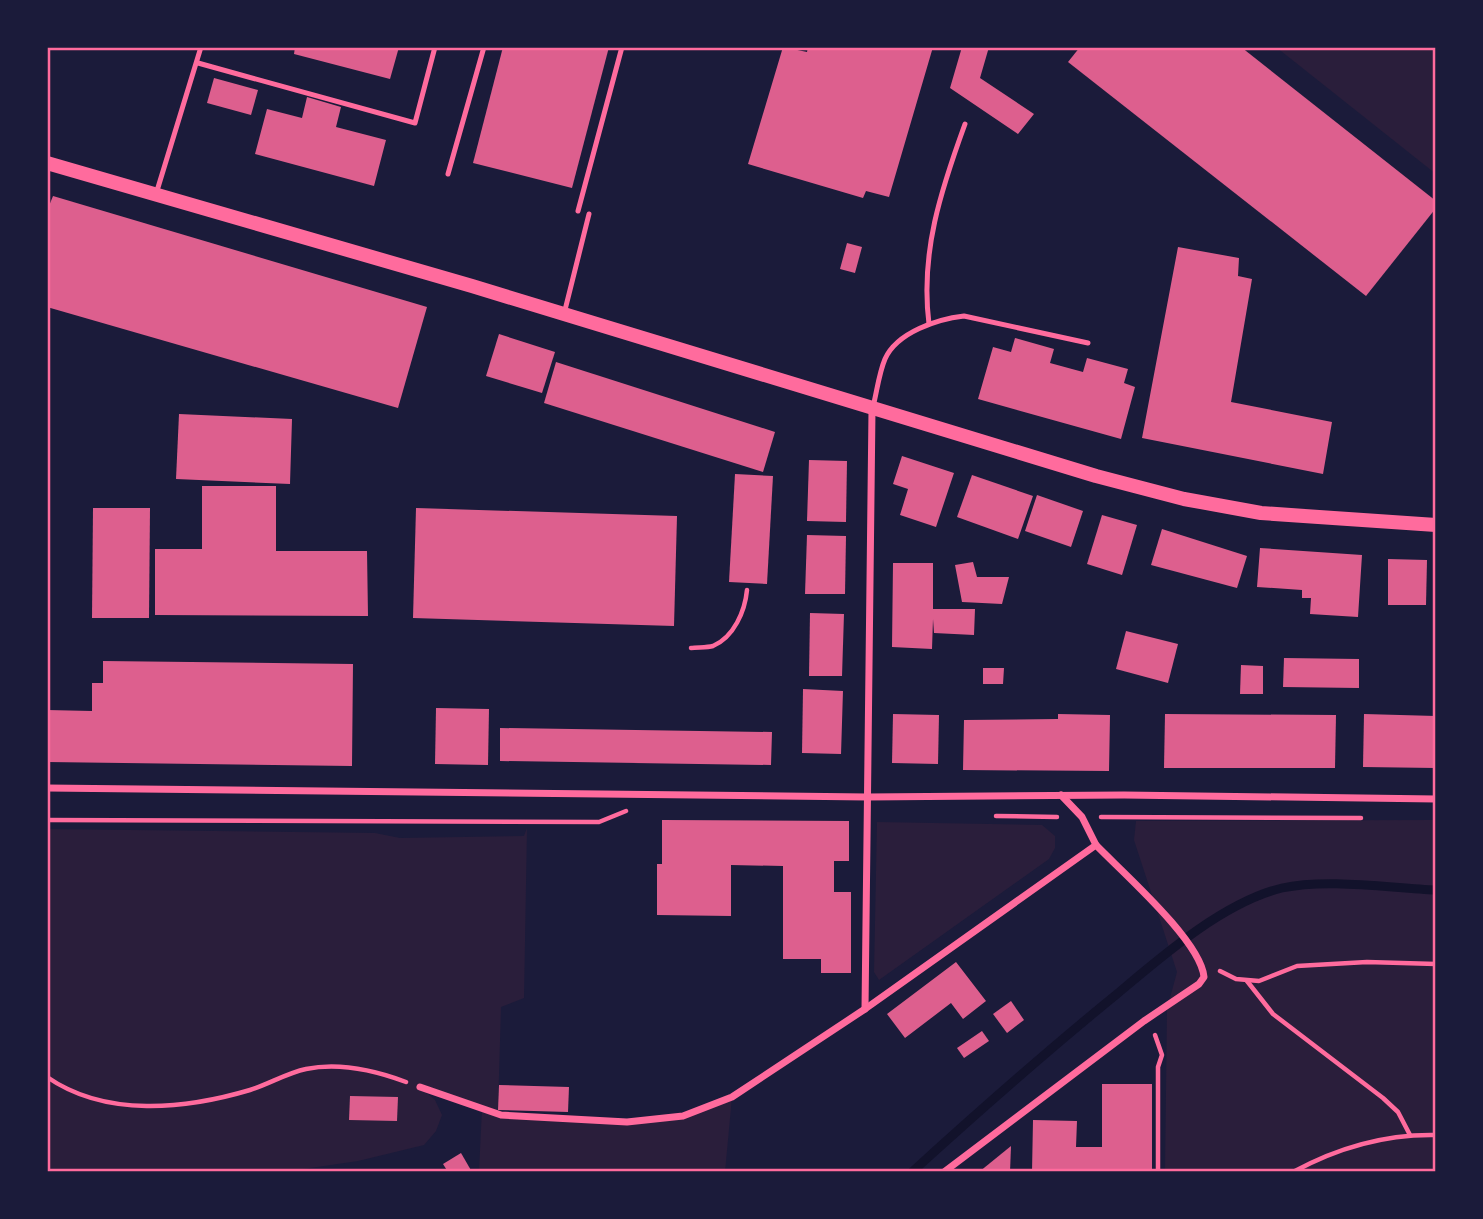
<svg xmlns="http://www.w3.org/2000/svg" width="1483" height="1219" font-family="Signika,sans-serif">
	<style>
		.green { fill: #2a1e3b }
		.lines { fill: none; stroke-linecap: round; stroke-linejoin: round }
		.stream { stroke: #12122b; stroke-width: 9 }
		.building { fill: #dd5f8e }
		.path { stroke: #ff6b9d; stroke-width: 4.5 }
		.service { stroke: #ff6b9d; stroke-width: 5 }
		.minor { stroke: #ff6b9d; stroke-width: 7 }
		.secondary { stroke: #ff6b9d; stroke-width: 14 }
		.neatline { fill: none; stroke: #ff6b9d; stroke-width: 2.5 }
	</style>
	<rect width="100%" height="100%" fill="#1b1b3a"/>
	<g class="green">
		<polygon points="1276,47 1436,47 1436,174"/>
		<polygon points="1436,820 1436,1172 1165,1172 1167,1009 1177,972 1134,840 1136,821"/>
		<polygon points="877,822 1042,825 1055,836 1055,848 1049,859 879,980 874,972"/>
		<polygon points="527,828 524,998 501,1007 498,1110 502,1115 627,1122 683,1116 732,1097 725,1172 479,1172 482,1109 422,1089 435,1100 442,1115 436,1131 424,1145 358,1161 283,1172 47,1172 47,829 375,833 400,838 524,836"/>
	</g>
	<g class="lines">
		<path class="stream" d="M912,1172C979,1111 1047,1051 1117,994C1162,956 1224,902 1282,888C1327,878 1389,888 1436,890"/>
	</g>
	<g class="building">
		<polygon points="295,47 399,47 390,79 294,54"/>
		<polygon points="503,47 609,47 572,188 473,163"/>
		<polygon points="783,47 807,52 808,47 933,47 889,197 866,191 863,198 748,164"/>
		<polygon points="962,47 989,47 980,78 1034,114 1018,134 950,88"/>
		<polygon points="1080,47 1241,47 1436,201 1436,208 1366,296 1068,62"/>
		<polygon points="214,78 258,90 251,115 207,103"/>
		<polygon points="307,97 341,107 336,127 386,140 374,186 255,154 267,109 302,118"/>
		<polygon points="53,196 427,307 398,408 47,307 47,211"/>
		<polygon points="847,243 862,247 855,273 840,269"/>
		<polygon points="1178,247 1239,258 1238,276 1252,279 1231,402 1332,422 1323,474 1142,438"/>
		<polygon points="499,334 555,352 542,393 486,376"/>
		<polygon points="1015,338 1054,349 1050,363 1083,372 1087,358 1128,369 1124,383 1135,387 1121,439 978,399 993,347 1011,352"/>
		<polygon points="556,362 775,432 763,472 544,403"/>
		<polygon points="179,414 292,419 290,484 176,479"/>
		<polygon points="902,456 954,473 936,527 900,515 908,489 893,484"/>
		<polygon points="809,460 847,461 846,522 807,521"/>
		<polygon points="735,474 773,476 767,584 729,582"/>
		<polygon points="972,475 1033,496 1018,539 957,517"/>
		<polygon points="202,486 276,486 276,551 367,551 368,616 155,615 155,549 202,549"/>
		<polygon points="1037,495 1083,511 1071,547 1025,531"/>
		<polygon points="93,508 150,508 149,618 92,618"/>
		<polygon points="416,508 677,516 674,626 413,618"/>
		<polygon points="1102,515 1137,525 1122,575 1087,564"/>
		<polygon points="1162,529 1247,556 1237,588 1151,565"/>
		<polygon points="807,535 846,536 845,594 805,594"/>
		<polygon points="1260,548 1362,555 1358,617 1310,614 1311,598 1302,598 1302,590 1257,587"/>
		<polygon points="1388,559 1427,560 1426,605 1388,605"/>
		<polygon points="973,562 977,577 1009,577 1002,604 962,602 955,565"/>
		<polygon points="893,563 933,563 933,609 975,609 974,635 934,633 933,619 932,649 892,647"/>
		<polygon points="810,613 844,614 842,676 809,676"/>
		<polygon points="1126,631 1178,644 1168,683 1116,669"/>
		<polygon points="1284,658 1359,659 1359,688 1283,687"/>
		<polygon points="103,661 353,664 352,766 47,762 47,710 92,711 92,683 103,683"/>
		<polygon points="1241,665 1263,666 1263,694 1240,694"/>
		<polygon points="983,668 1004,668 1003,684 983,684"/>
		<polygon points="803,689 843,691 841,754 802,753"/>
		<polygon points="436,708 489,709 488,765 435,764"/>
		<polygon points="893,714 939,715 938,764 892,763"/>
		<polygon points="1058,714 1110,715 1109,771 963,770 964,720 1058,719"/>
		<polygon points="1165,714 1336,715 1335,768 1164,768"/>
		<polygon points="1364,714 1436,716 1436,768 1363,767"/>
		<polygon points="500,728 772,732 771,765 500,761"/>
		<polygon points="662,820 849,821 849,861 834,861 834,892 851,892 851,973 821,973 821,959 783,959 783,866 731,865 731,916 657,915 657,864 662,864"/>
		<polygon points="956,962 986,1001 963,1019 951,1003 905,1038 887,1014"/>
		<polygon points="1011,1001 1024,1020 1007,1033 993,1014"/>
		<polygon points="982,1031 989,1041 964,1058 957,1048"/>
		<polygon points="1102,1084 1152,1084 1152,1172 1032,1172 1033,1120 1077,1121 1076,1147 1102,1147"/>
		<polygon points="499,1085 569,1087 568,1112 498,1110"/>
		<polygon points="350,1096 398,1097 397,1121 349,1120"/>
		<polygon points="1011,1146 1010,1172 979,1172"/>
		<polygon points="461,1153 472,1172 448,1172 443,1164"/>
	</g>
	<g class="lines">
		<g class="path">
			<path d="M691,648C697,647 707,648 713,646C734,637 745,611 747,590"/>
			<polyline points="996,816 1057,817"/>
			<polyline points="1101,817 1361,818"/>
			<polyline points="47,820 599,822 626,811"/>
			<polyline points="1220,971 1236,979 1259,981 1297,966 1367,962 1436,964"/>
			<polyline points="1247,981 1273,1014 1383,1098 1398,1112 1410,1135"/>
			<polyline points="1155,1035 1162,1055 1158,1067 1158,1172"/>
			<path d="M47,1077C106,1118 186,1109 250,1090C269,1084 287,1073 306,1069C340,1062 374,1070 406,1082"/>
			<path d="M1293,1172C1337,1148 1386,1134 1436,1135"/>
		</g>
		<g class="service">
			<polyline points="198,63 415,123 435,47"/>
			<polyline points="448,174 484,47"/>
			<polyline points="156,194 201,47"/>
			<polyline points="578,211 622,47"/>
			<polyline points="564,314 589,214"/>
			<path d="M929,324C920,253 941,190 965,124"/>
			<path d="M873,407C877,391 879,373 885,359C897,332 938,319 964,316L1088,343"/>
		</g>
		<g class="minor">
			<polyline points="47,788 867,797 1124,795 1436,799"/>
			<polyline points="865,1009 872,410"/>
			<polyline points="420,1087 501,1115 627,1122 683,1116 732,1097 865,1009 1096,845 1082,817 1061,795"/>
			<path d="M944,1172L1144,1021L1199,984L1204,977C1201,941 1122,872 1096,845"/>
		</g>
		<polyline class="secondary" points="47,163 472,286 1096,476 1184,499 1261,513 1436,525"/>
	</g>
	<rect width="1483" height="1219" fill="none" stroke="#1b1b3a" stroke-width="98"/>
	<rect x="49" y="49" width="1385" height="1121" class="neatline"/>
</svg>
